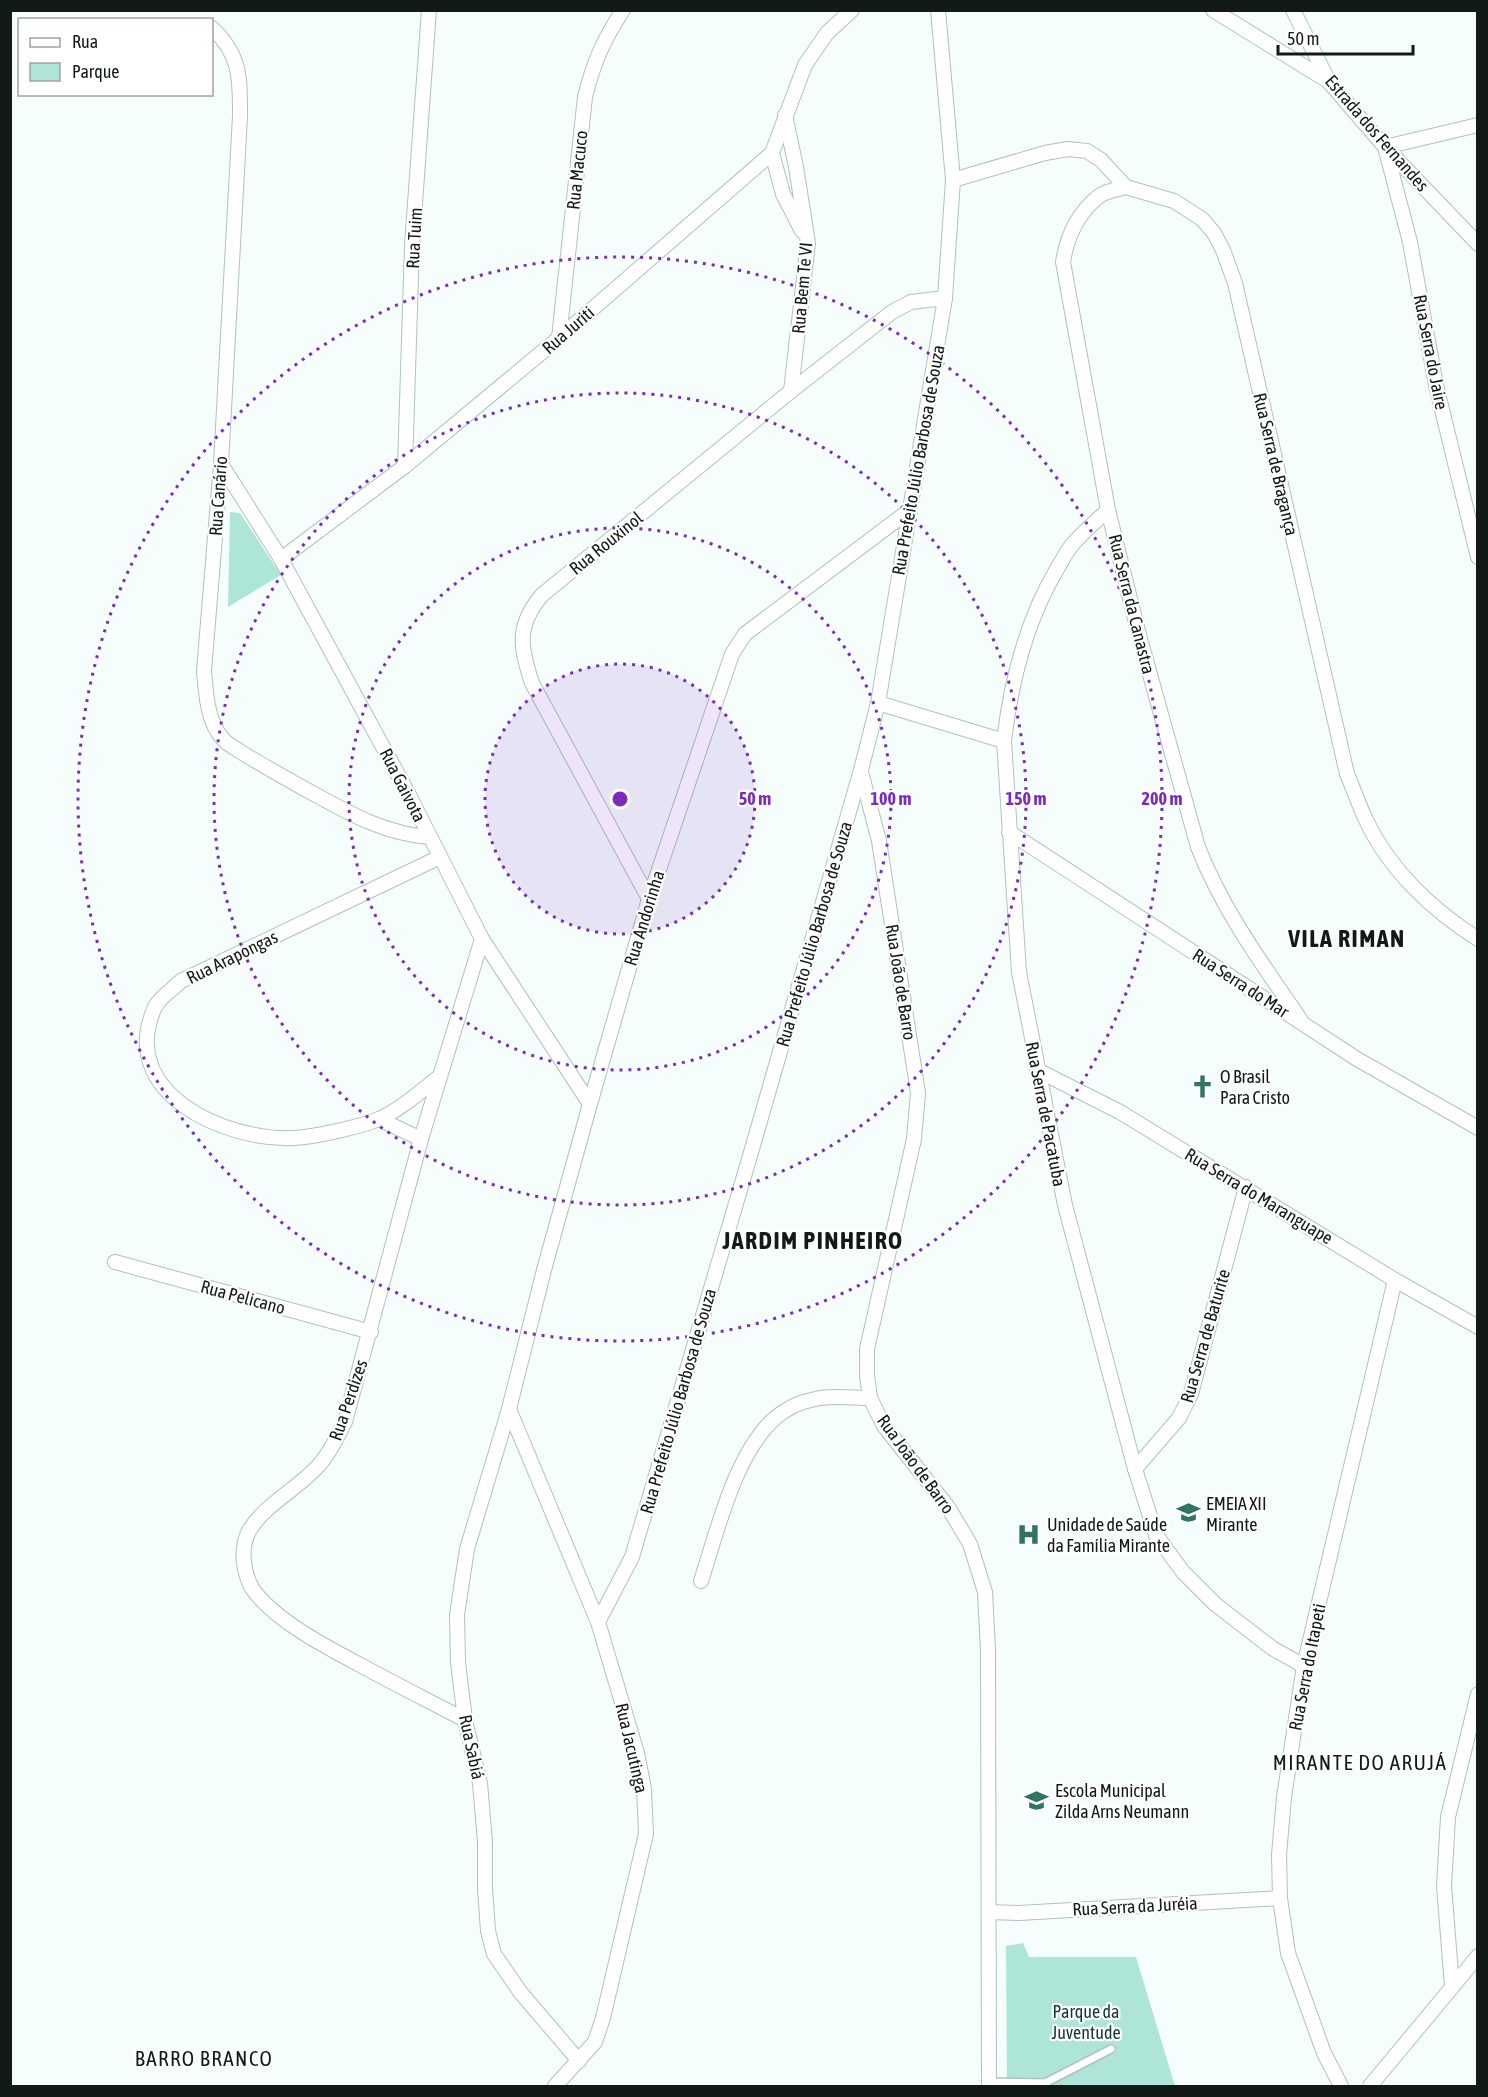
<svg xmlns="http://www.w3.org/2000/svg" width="1488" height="2097" font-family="'Asap Condensed',sans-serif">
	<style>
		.green { fill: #ade6d8 }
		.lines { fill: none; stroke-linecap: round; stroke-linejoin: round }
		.service-casing { stroke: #adc3bd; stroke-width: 10 }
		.minor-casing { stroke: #adc3bd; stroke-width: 16 }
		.service { stroke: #fff; stroke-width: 7 }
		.minor { stroke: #fff; stroke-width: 14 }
		.ring { fill: none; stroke: #7b2cbf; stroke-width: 3; stroke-dasharray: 3 6 }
		.labels { text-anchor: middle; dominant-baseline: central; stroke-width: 4.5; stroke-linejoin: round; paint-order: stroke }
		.street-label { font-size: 18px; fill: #111a17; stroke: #fff }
		.poi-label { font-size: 18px; fill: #111a17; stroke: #fff; text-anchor: start }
		.park-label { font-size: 18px; fill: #133830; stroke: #fff }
		.quarter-label { font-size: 21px; letter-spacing: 1.5px; fill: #111a17; stroke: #fff }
		.district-label { font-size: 24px; font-weight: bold; letter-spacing: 1.5px; fill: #111a17; stroke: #fff }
		.centre { fill: #7b2cbf; stroke: #fff; stroke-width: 3 }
		.ring-label { font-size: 18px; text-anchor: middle; font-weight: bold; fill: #7b2cbf; stroke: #fff; stroke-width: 4.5; stroke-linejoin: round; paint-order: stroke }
	</style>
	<rect width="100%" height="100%" fill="#f5fefc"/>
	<g class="green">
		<polygon points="230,512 240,513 281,575 228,607"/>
		<polygon points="1023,1943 1029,1957 1136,1957 1175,2086 1007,2086 1006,1946"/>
	</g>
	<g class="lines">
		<defs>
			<g id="service">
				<polyline points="989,2082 1045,2083 1045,2086"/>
				<polyline points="1045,2083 1111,2049"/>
			</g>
			<g id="minor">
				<polyline points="1213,10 1328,81"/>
				<polyline points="1293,10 1329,82 1385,147 1478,244"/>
				<path d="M212,28C241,55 240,79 240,116L221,464L204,671C206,693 207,722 223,739C227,744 234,747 239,751C264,766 290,781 316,795C352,815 387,834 429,837"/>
				<polyline points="785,115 796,167 808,243 791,391"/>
				<polyline points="1385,147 1410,242 1436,385 1478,557"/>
				<polyline points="1385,147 1478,125"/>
				<polyline points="772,153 783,194 802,231"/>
				<path d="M953,180L1045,153L1068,149L1087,151L1101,160L1126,187L1174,201L1202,219L1214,233L1223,250L1235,283L1347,774C1354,790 1359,806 1367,822C1390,870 1432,910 1478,939"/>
				<path d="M1126,187C1118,189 1106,191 1099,196C1078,213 1067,236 1063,262L1108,510L1139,635L1198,847C1223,911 1263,965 1302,1022"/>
				<path d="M559,338L585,97C594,61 603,41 623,10"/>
				<polyline points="221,464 281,559 409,795 482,939 590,1104"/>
				<polyline points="405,466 412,245 429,10"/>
				<path d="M1108,510C1096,521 1082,533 1072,545C1066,552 1062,561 1057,569C1026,621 1011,682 1004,741L1019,972L1065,1205L1135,1469L1156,1535L1183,1572L1215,1604L1272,1648L1304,1666"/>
				<polyline points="281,559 405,466 559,338 772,153 805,65 827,33 852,10"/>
				<polyline points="878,703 1004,741"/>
				<polyline points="861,772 879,841 918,1093 914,1139 867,1349 867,1375 870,1398 884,1426 948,1507 970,1544 985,1592 988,1650 989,2086"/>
				<polyline points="1009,832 1357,1059 1478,1128"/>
				<path d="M649,899L532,683C520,646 516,626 542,595L791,391L892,312L911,302L945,298"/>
				<polyline points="1037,1070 1120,1112 1395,1280 1478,1327"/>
				<path d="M439,1077C421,1091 401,1109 379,1119C360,1127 314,1137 294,1138C225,1141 116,1093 155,1007C159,998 173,989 181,981L440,857"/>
				<polyline points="379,1119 421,1139"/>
				<polyline points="115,1262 371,1332"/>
				<polyline points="509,1409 598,1622 637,1753 644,1789 646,1834 603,2018 595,2042 555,2086"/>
				<polyline points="1135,1469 1179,1418 1191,1394 1246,1187"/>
				<path d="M701,1581C717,1532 735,1454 774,1419C785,1409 800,1402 815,1399C831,1395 853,1398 870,1398"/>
				<polyline points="598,1622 632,1557 752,1149 861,770 878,703 945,298 953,180 938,10"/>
				<path d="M465,1720C431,1702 397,1685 364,1667C330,1649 273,1620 252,1588C243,1572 240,1548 249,1531C264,1505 299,1488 319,1465C330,1453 337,1437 345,1422L421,1139L482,939"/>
				<polyline points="990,1912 1019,1913 1280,1898"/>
				<polyline points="1452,1986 1444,1886 1448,1817 1478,1694"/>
				<polyline points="579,2061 521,1993 494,1954 488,1931 485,1889 485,1842 480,1783 465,1720 458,1662 457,1615 467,1549 509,1409 544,1270 590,1104 649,899 732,654 745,634 910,510"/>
				<polyline points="1341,2086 1324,2053 1288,1953 1280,1898 1279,1855 1284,1797 1304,1666 1395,1280"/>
				<polyline points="1370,2086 1478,1956"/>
			</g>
		</defs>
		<use href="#service" class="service-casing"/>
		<use href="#minor" class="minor-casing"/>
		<use href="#service" class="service"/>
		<use href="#minor" class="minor"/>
	</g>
	<circle cx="620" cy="799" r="135" fill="#7b2cbf" fill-opacity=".12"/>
	<g class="ring">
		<circle cx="620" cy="799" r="135"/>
		<circle cx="620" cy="799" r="271"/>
		<circle cx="620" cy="799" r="406"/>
		<circle cx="620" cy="799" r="542"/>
	</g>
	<defs>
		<symbol id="church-bare" viewBox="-9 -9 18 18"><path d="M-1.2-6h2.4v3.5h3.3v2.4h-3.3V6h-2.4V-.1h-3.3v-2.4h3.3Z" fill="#307466" stroke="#fff" stroke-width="2.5" paint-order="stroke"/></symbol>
		<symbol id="school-bare" viewBox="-9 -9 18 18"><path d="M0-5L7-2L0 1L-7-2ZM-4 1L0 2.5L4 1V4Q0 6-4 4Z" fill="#307466" stroke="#fff" stroke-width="2.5" paint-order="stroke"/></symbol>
		<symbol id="hospital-bare" viewBox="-9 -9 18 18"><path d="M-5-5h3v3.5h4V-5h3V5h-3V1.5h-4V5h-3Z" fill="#307466" stroke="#fff" stroke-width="2.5" paint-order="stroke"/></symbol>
	</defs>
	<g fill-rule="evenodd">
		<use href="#church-bare" x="1186" y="1070" width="33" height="33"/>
		<use href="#school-bare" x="1172" y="1496" width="33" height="33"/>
		<use href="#hospital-bare" x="1012" y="1518" width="33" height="33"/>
		<use href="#school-bare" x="1020" y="1784" width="33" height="33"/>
	</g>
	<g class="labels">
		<g class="street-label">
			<text transform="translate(1377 133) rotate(49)">Estrada dos Fernandes</text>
			<text transform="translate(577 170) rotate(-84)">Rua Macuco</text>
			<text transform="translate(414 238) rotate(-87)">Rua Tuim</text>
			<text transform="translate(802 288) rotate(-85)">Rua Bem Te VI</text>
			<text transform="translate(568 330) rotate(-41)">Rua Juriti</text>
			<text transform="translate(1431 352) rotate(79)">Rua Serra do Jaire</text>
			<text transform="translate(918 460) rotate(-80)">Rua Prefeito Júlio Barbosa de Souza</text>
			<text transform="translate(1276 464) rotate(77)">Rua Serra de Bragança</text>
			<text transform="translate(218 496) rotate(-86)">Rua Canário</text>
			<text transform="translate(606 543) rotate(-39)">Rua Rouxinol</text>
			<text transform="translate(1132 604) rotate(76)">Rua Serra da Canastra</text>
			<text transform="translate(403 785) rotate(63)">Rua Gaivota</text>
			<text transform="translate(644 918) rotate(-73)">Rua Andorinha</text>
			<text transform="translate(814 934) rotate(-74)">Rua Prefeito Júlio Barbosa de Souza</text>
			<text transform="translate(232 957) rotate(-26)">Rua Arapongas</text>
			<text transform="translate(901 982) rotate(81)">Rua João de Barro</text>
			<text transform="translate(1241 983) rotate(33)">Rua Serra do Mar</text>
			<text transform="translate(1046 1114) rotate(79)">Rua Serra de Pacatuba</text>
			<text transform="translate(1259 1196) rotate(31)">Rua Serra do Maranguape</text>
			<text transform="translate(243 1297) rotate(15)">Rua Pelicano</text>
			<text transform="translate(1205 1336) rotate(-74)">Rua Serra de Baturite</text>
			<text transform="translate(348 1400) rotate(-71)">Rua Perdizes</text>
			<text transform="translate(678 1401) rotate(-74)">Rua Prefeito Júlio Barbosa de Souza</text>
			<text transform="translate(916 1464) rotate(54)">Rua João de Barro</text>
			<text transform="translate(1307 1667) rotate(-79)">Rua Serra do Itapeti</text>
			<text transform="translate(472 1747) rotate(78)">Rua Sabiá</text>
			<text transform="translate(632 1748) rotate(77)">Rua Jacutinga</text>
			<text transform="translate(1135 1906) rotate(-3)">Rua Serra da Juréia</text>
		</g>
		<g class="poi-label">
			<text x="1220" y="1076">O Brasil<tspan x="1220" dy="21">Para Cristo</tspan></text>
			<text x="1206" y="1503">EMEIA XII<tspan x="1206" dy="21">Mirante</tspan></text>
			<text x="1047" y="1524">Unidade de Saúde<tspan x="1047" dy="21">da Família Mirante</tspan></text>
			<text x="1055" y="1790">Escola Municipal<tspan x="1055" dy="21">Zilda Arns Neumann</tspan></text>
		</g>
		<g class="park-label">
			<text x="1086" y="2011">Parque da<tspan x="1086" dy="21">Juventude</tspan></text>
		</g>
		<g class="quarter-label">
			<text x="1360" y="1762">MIRANTE DO ARUJÁ</text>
			<text x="204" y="2058">BARRO BRANCO</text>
		</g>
		<g class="district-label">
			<text x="1347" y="938">VILA RIMAN</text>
			<text x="813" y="1240">JARDIM PINHEIRO</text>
		</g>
	</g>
	<circle cx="620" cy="799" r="9" class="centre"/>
	<g class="ring-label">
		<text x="755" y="805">50 m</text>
		<text x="891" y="805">100 m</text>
		<text x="1026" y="805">150 m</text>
		<text x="1162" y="805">200 m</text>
	</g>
	<rect width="1488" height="2097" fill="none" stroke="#111a17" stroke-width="24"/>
	<rect x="18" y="18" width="195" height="78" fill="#ffffff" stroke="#a0a3a2" stroke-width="1.5"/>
	<rect x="30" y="38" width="30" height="9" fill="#ffffff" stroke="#a0a3a2" stroke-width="1.5"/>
	<text x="72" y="48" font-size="18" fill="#111a17">Rua</text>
	<rect x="30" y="63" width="30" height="18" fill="#ade6d8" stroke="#a0a3a2" stroke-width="1.5"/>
	<text x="72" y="78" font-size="18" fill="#111a17">Parque</text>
	<path d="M1278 45v9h135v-9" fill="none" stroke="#111a17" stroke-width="3"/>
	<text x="1287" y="45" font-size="18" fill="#111a17" stroke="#ffffff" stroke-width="4.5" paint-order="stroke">50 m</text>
</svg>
